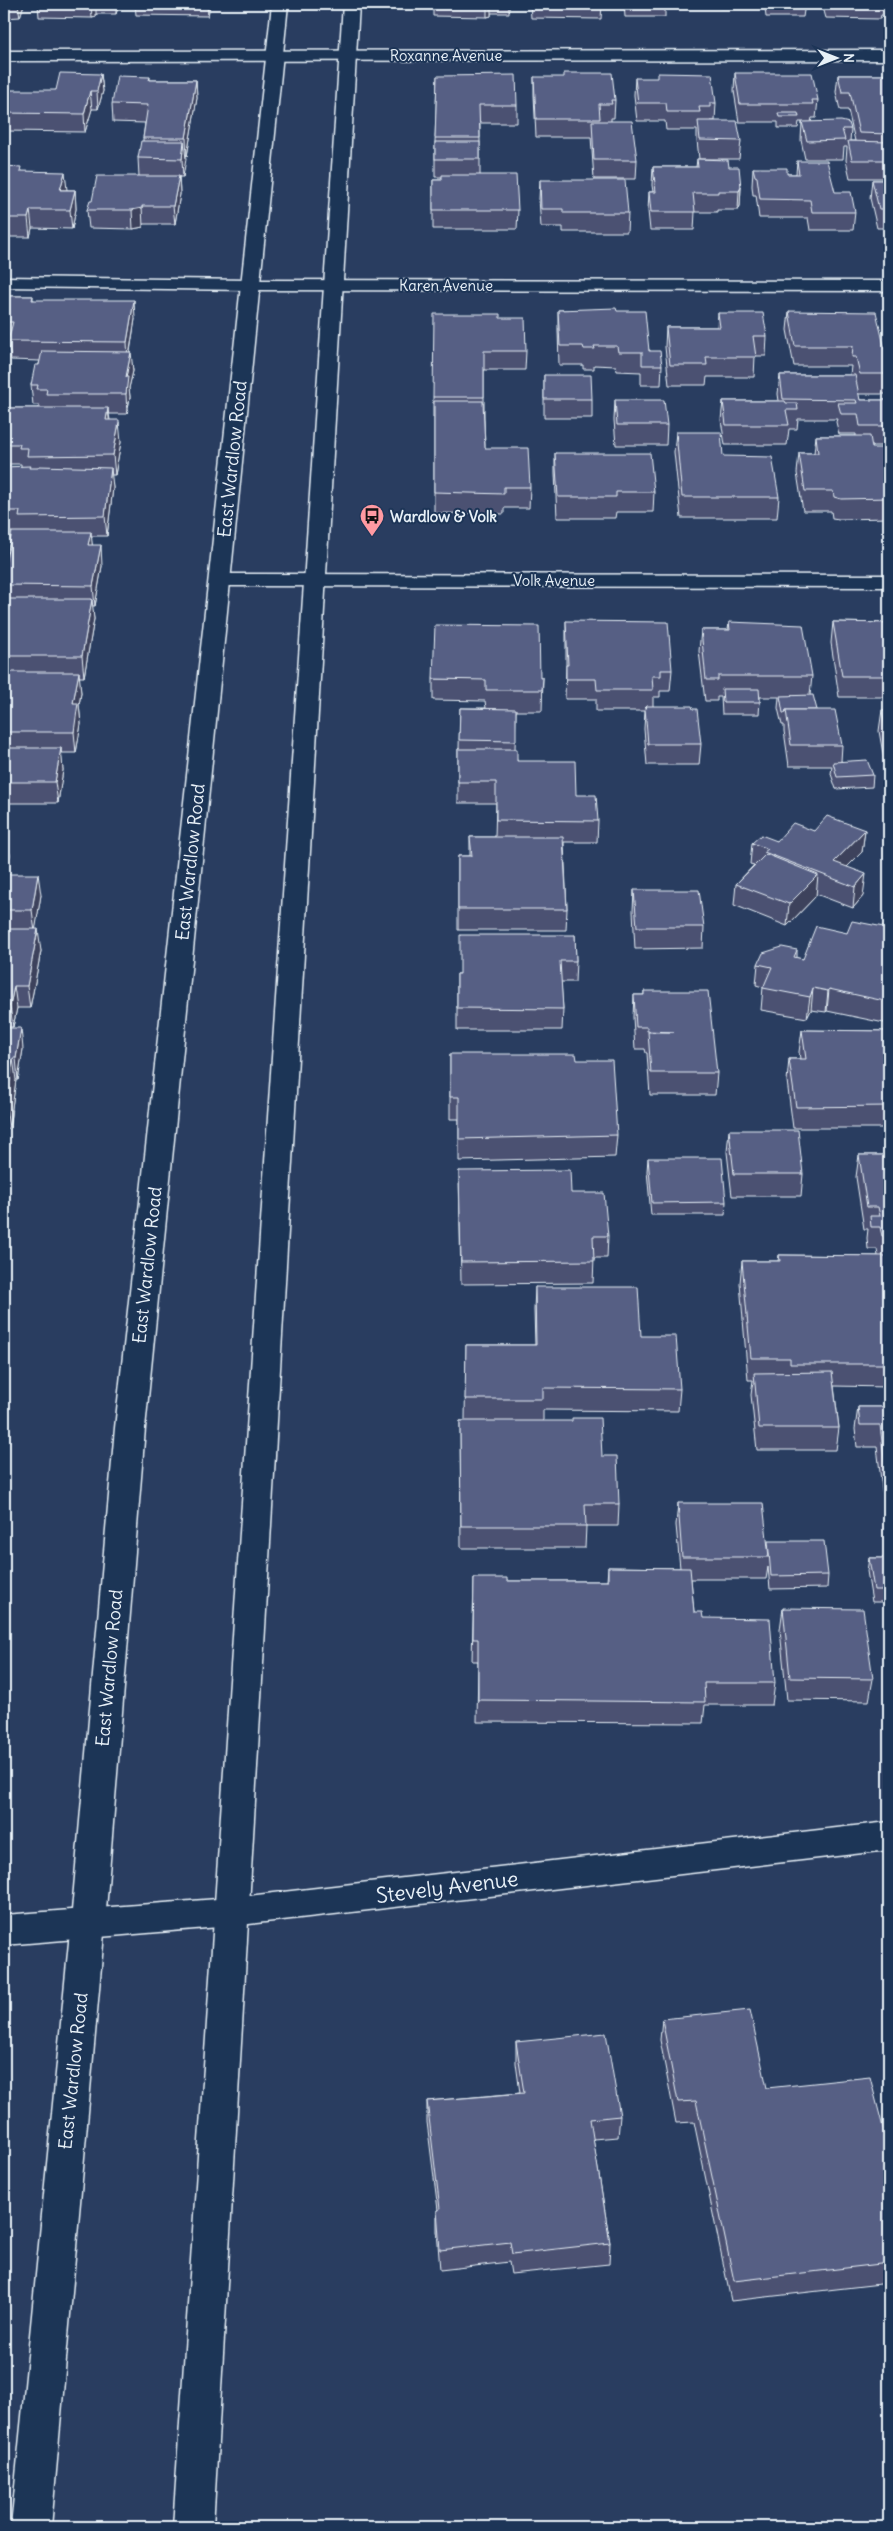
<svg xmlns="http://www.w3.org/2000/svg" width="893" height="2531" font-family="Delius,sans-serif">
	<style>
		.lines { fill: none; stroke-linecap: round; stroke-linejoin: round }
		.street-casing { stroke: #e8f1f8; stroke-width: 3 }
		.secondary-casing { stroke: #e8f1f8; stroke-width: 3 }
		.street { fill: #1d3557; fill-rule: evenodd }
		.secondary { fill: #1d3557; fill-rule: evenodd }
		.wall { fill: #4b5172; stroke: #e8f1f8 }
		.shaded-wall { fill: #3d425c; stroke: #e8f1f8 }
		.building { fill: #575e84; stroke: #e8f1f8 }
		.labels { text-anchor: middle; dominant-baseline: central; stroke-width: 4; stroke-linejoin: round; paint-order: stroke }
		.far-street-label { font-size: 15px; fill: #e8f1f8; stroke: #1d3557 }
		.far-poi-label { font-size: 15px; font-weight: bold; fill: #e8f1f8; stroke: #1d3557; text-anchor: start }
		.street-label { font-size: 18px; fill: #e8f1f8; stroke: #1d3557 }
		.near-street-label { font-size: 21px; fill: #e8f1f8; stroke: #1d3557 }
	</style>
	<rect width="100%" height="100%" fill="#293d60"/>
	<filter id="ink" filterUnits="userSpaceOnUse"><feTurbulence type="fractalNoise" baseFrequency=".02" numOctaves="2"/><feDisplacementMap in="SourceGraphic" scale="10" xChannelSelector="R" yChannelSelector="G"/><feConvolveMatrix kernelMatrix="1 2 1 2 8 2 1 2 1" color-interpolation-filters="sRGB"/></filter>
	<g filter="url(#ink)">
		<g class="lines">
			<defs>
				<g id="street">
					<polygon points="889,50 889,60 4,61 4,51"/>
					<polygon points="4,277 250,280 889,281 889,291 250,290 4,287"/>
					<polygon points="219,574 889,575 889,587 219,586 212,584 209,580 212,576"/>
					<polygon points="889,1822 889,1850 231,1926 4,1945 4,1915 231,1898"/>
				</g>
				<g id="secondary">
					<polygon points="272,4 288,4 145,1428 105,1922 51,2527 11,2527 71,1922 115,1428"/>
					<polygon points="343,4 359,4 213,2527 173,2527"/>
				</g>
			</defs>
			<use href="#street" class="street-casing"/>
			<use href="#secondary" class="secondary-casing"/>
			<use href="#street" class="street"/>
			<use href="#secondary" class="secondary"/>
		</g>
		<g class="wall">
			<polygon points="4,4 24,4 20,17 4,18"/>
			<polygon points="38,4 119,4 116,14 96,14 96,17 92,18 39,17"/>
			<polygon points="135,4 210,4 208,16 136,15"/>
			<polygon points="433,4 509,4 509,13 491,13 491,16 487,17 433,16"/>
			<polygon points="530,4 602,4 601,19 531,18"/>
			<polygon points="624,4 665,4 665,17 625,17"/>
			<polygon points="720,4 805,4 803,17 766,17 765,8 720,8"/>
			<polygon points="822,4 889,4 889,15 881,15 880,19 826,18"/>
			<polygon points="735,73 818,100 816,118 812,118 811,122 851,129 850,141 855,141 848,110 840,110 836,92 838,75 889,75 889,178 850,178 846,160 847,147 844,147 843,159 805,159 801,140 802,122 799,122 798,128 778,128 778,122 739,122 734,91"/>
			<polygon points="101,74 103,91 98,109 92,109 85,132 5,131 4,112 56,90"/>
			<polygon points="437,76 517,105 517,123 480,123 480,175 518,210 517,229 433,229 433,180 442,180 442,177 435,177 435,142"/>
			<polygon points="150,77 150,80 196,80 197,98 187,156 185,156 183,177 179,177 180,194 175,224 143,224 143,227 133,229 89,228 87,210 92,201 139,176 138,158 143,141 143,138 145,123 113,122 112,104"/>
			<polygon points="534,77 615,100 614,118 611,118 611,121 637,160 636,179 594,179 591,137 536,137 534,95"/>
			<polygon points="635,78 716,103 715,121 710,121 741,141 739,159 699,159 697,140 697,130 666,130 665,121 637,121 634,95"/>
			<polygon points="697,159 729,167 741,187 740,206 738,210 717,210 717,212 695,212 694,230 650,230 648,211 649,192 653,192 652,185 653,167 696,167"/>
			<polygon points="797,161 835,192 855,212 853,230 810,230 808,218 759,218 756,195 753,195 752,186 753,168 787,174 796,174"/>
			<polygon points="4,166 22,171 66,190 75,190 76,209 72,229 32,228 30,237 4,237"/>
			<polygon points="540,180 628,213 627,232 563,232 563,227 541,227 539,199"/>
			<polygon points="872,180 889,180 889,228 877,228 870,198"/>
			<polygon points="4,296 33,296 33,300 135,319 130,352 133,371 129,388 130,397 127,414 109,414 110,420 121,442 115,475 111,475 113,488 107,536 91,536 92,545 102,566 95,606 92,606 94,619 84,677 79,677 81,693 79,705 81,724 76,753 61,753 63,770 58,803 4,803 4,569 12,532 4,532 4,467 21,467 21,464 4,464 4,408 39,408 39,405 33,405 31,385 40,361 11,360 8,341 4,341"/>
			<polygon points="558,310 617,311 662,365 661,385 641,385 641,372 617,371 616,366 594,365 594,369 583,369 583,365 559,365 558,330"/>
			<polygon points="789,311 889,366 889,394 858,394 860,400 889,400 889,446 872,446 872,448 885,453 889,453 889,518 839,519 832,518 831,511 803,511 797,473 799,453 814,453 816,436 856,436 856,434 839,434 836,422 837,419 798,419 797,429 789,429 787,445 725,445 721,420 723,401 779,401 778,394 780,375 850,375 851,366 794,366 787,330"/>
			<polygon points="718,313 767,336 766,356 755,356 754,377 707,377 706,385 669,385 665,347 666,327 717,327"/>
			<polygon points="500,318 526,351 525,370 484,370 484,417 485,448 530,487 529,508 504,508 504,514 434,513 434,417 433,417 433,397"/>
			<polygon points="544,375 592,399 592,418 544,418"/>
			<polygon points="615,400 667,425 666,445 616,445 614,420"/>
			<polygon points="676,432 723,456 779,497 777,518 681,518 674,452"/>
			<polygon points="555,453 654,492 653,512 616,512 615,518 557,518 555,473"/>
			<polygon points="566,621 672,670 670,691 660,691 660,697 653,697 653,706 701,744 699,765 647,765 644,729 645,711 596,711 596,699 565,699 566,665"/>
			<polygon points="729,622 812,676 810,695 817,710 842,745 841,761 873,775 872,787 836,789 831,774 832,766 789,766 784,731 784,725 782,725 778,708 779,697 760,697 760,702 759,714 722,714 721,697 717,697 717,701 705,701 699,651 701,630 728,630"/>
			<polygon points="833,622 889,623 889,697 839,697 831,643"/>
			<polygon points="543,678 542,711 516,711 515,749 517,761 576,795 598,821 597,842 564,842 567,909 566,930 458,930 458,856 470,856 470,837 495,837 496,803 458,803 458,749 459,749 460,708 486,708 485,701 433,700 433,679"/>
			<polygon points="882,710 889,710 889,765 885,765 879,731"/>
			<polygon points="865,830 862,852 847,867 863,896 853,908 816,894 816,896 787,926 734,905 736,884 754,865 750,864 752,843 777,841 814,831"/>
			<polygon points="4,834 10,855 6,874 41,895 35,929 41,951 30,1008 17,1008 13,1027 4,1027"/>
			<polygon points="634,890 704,927 703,948 635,949 633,911"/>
			<polygon points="889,928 889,1024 827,1011 826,1012 811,1010 807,1018 761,1010 763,987 756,985 758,964 797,950 797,958 803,959 847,933"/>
			<polygon points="575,935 576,961 575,982 561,982 563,1009 562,1030 457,1030 457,974 460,974"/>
			<polygon points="644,991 717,1073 715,1095 650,1095 647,1053 646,1053 645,1049 635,1049 633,1017 634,995 644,995"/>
			<polygon points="4,1028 23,1049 18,1080 16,1080 9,1128 4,1129"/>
			<polygon points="802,1030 889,1031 889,1128 793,1128 787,1081 789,1059 800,1059 799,1052"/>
			<polygon points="450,1054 617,1135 615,1157 459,1161 459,1119 450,1119"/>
			<polygon points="729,1130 803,1174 801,1196 732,1196 727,1152"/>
			<polygon points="887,1149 889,1149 889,1387 834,1386 839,1428 836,1450 757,1450 751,1395 753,1380 748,1380 740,1283 742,1261 778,1261 779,1255 878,1256 877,1249 868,1249 867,1238 868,1229 864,1229 856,1177 859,1155 886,1155"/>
			<polygon points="648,1158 726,1202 725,1215 651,1215 647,1171"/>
			<polygon points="459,1171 571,1193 608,1236 607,1258 594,1258 593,1283 461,1284"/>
			<polygon points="535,1287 641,1336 680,1389 678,1411 543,1410 543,1421 602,1456 619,1504 618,1526 586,1526 585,1548 461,1548 460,1421 465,1421 466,1345 535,1345 534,1310"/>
			<polygon points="858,1407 889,1407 889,1497 883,1497 877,1447 857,1447 855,1429"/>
			<polygon points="678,1503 767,1544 828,1575 827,1588 770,1589 768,1567 766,1579 691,1579 694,1612 703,1618 775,1683 772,1705 705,1705 703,1723 477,1722 478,1661 472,1661 474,1578 507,1581 607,1581 608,1567 680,1568 676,1525"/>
			<polygon points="869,1558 889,1558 889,1602 872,1602 867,1571"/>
			<polygon points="783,1608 873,1679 869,1701 787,1700 780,1630"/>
			<polygon points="662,2019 767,2088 889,2151 889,2283 731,2301 694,2122 676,2123 660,2040"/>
			<polygon points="516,2042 620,2116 618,2137 593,2139 610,2243 609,2264 511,2274 509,2262 440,2270 437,2231 437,2210 438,2210 427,2122 427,2101 520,2093 516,2063"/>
		</g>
		<g class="shaded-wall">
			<polygon points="18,4 24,4 20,17"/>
			<polygon points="91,4 96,4 96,17 92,18"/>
			<polygon points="116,4 119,4 116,14"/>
			<polygon points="207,4 210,4 208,16"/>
			<polygon points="487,4 491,4 491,16 487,17"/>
			<polygon points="101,74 103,91 98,109 97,91"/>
			<polygon points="196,80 197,98 187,156 186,138"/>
			<polygon points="90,91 92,109 85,132 84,114"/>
			<polygon points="184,141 186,159 183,177 182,159"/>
			<polygon points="65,172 67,190 60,190"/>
			<polygon points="179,176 180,194 175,224 173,206"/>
			<polygon points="741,187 740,206 738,210 739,191"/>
			<polygon points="75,190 76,209 72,229 70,210"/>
			<polygon points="142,206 143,227 133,229 132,210"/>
			<polygon points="30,210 32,228 30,237 28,218"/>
			<polygon points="134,300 135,319 128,362 127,342"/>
			<polygon points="131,352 133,371 129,388 130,397 127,414 126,394 126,377"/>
			<polygon points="108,408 110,428 106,420"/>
			<polygon points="119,422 121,442 115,475 113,455"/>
			<polygon points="111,468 113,488 107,536 105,516"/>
			<polygon points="91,532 93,552 88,545"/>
			<polygon points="101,545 102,566 95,606 93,586"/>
			<polygon points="92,599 94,619 84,677 82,656"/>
			<polygon points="79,672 81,693 79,705 81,724 76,753 74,732 73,703"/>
			<polygon points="61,748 63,770 58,803 55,782"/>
			<polygon points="865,830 862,852 835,879 834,862"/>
			<polygon points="7,834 10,855 4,887 4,850"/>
			<polygon points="38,874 41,895 35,932 32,910"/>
			<polygon points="866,874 863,896 853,908 855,887"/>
			<polygon points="818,875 816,896 787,926 789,904"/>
			<polygon points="38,929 41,951 30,1008 27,986"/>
			<polygon points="14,986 17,1008 13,1027 10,1006"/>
			<polygon points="813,988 811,1010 807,1018 810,997"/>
			<polygon points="829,989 827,1011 826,1012 828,991"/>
			<polygon points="21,1028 23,1049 18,1080 16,1058"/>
			<polygon points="13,1058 16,1080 9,1128 6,1107"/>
		</g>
		<g class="building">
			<polygon points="60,73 101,74 97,91 90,91 84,114 4,113 10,90 56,90"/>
			<polygon points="564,73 612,73 615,100 611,100 612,104 599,104 600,119 536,119 534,77 564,77"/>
			<polygon points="657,73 712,74 716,103 710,103 710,107 699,107 700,112 667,112 666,103 638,103 635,78 657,78"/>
			<polygon points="735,73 812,73 818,100 812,100 813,104 740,104"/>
			<polygon points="516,75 517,105 479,105 480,138 435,138 437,76"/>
			<polygon points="838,75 889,75 889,134 859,133 850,92 842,92"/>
			<polygon points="117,76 150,77 149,80 196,80 186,138 143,138 148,105 112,104"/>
			<polygon points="778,113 798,113 799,117 779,117"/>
			<polygon points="592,121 632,121 637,160 594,160"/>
			<polygon points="698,121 737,121 741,141 700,140"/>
			<polygon points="841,121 849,123 851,129 842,129 845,140 807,141 802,122"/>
			<polygon points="141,141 184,141 182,159 138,158"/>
			<polygon points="848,141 889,142 889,160 852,160"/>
			<rect x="435" y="142" width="45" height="17"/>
			<polygon points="697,159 728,160 729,167 739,167 741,187 739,191 718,191 718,193 693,193 695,212 651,212 649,192 656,192 653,167 698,167"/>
			<polygon points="797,161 827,161 835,192 851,192 855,212 812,212 810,200 760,199 757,177 755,176 753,168 787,168 787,174 799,174"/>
			<polygon points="4,166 21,167 20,171 65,172 60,190 75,190 70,210 30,210 28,218 4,218"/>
			<polygon points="442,175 516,175 518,210 433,210 433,180 442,180"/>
			<polygon points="97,176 179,176 173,206 142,206 142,208 132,210 87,210 90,201 92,201"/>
			<polygon points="540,180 625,180 628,213 563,213 563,209 541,209"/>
			<polygon points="872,180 889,180 889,209 879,209"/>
			<polygon points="4,296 33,296 32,300 134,300 127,342 8,341 13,322 4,322"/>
			<polygon points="616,308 617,311 645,311 649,351 660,351 662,365 642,365 642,352 618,352 617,346 594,346 595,349 584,349 583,346 560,346 558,310"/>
			<polygon points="789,311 876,312 889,366 889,374 860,374 856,357 852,357 853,346 795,346"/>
			<polygon points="718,313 763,313 767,336 753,336 756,357 706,357 707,365 670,365 666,327 720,327"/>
			<polygon points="434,314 500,314 500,318 525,318 526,351 484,351 484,397 433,397"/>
			<polygon points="42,351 131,352 126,377 128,377 126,394 46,394 47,389 37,389 38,385 31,385 35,365 39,365"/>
			<polygon points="544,375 591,375 592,399 544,399"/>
			<polygon points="780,375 855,375 860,400 889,400 889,426 860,426 858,414 841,414 838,403 857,403 856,400 783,399"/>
			<polygon points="615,400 664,400 667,425 617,425"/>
			<polygon points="434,401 483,401 485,448 528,448 530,487 504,487 504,494 434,492"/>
			<polygon points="723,401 785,401 786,403 797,403 798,410 786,410 789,425 726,425"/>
			<polygon points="4,408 108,408 106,420 119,420 119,422 113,455 27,456 28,448 19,448 20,444 4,444"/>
			<polygon points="676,432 721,432 723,456 772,457 779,497 682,497"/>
			<polygon points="816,436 870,436 872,448 885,448 885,453 889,453 889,498 841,499 834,497 833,491 805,491 799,453 818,453"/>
			<polygon points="555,453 650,453 654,492 616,492 616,497 558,497"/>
			<polygon points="30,466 29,468 38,468 39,466 111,468 105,516 19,517 20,511 4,511 4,467"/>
			<polygon points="12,532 91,532 88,545 101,545 93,586 4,585 4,569"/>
			<polygon points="4,599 92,599 82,656 4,656"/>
			<polygon points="566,621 668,622 672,670 661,670 661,676 652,676 653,690 597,690 596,679 566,679 566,665 568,665"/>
			<polygon points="729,622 803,625 812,676 718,676 718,680 706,680 701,630 730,630"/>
			<polygon points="833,622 889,623 889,676 842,676"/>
			<polygon points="435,625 539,626 540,678 543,678 542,690 486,690 486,680 433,679"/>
			<polygon points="4,672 79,672 73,703 78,703 74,732 4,732"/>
			<polygon points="722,689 759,689 760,702 723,702"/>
			<polygon points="813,695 817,710 786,710 785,713 783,713 780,696"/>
			<polygon points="647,706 692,706 693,709 697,709 701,744 648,744 645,708"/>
			<polygon points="460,708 516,709 516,741 459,740"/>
			<polygon points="786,710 835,710 842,745 791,745"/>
			<polygon points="882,710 889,710 889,744 888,744"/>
			<polygon points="4,748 61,748 55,782 4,782"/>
			<polygon points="458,749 517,749 517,761 575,761 576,795 596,795 598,821 496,820 496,782 458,782"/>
			<polygon points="867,760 873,775 837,777 833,762"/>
			<polygon points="827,816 865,830 834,862 866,874 855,887 764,852 768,849 752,843 761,835 777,841 793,823 814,831"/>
			<polygon points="4,834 7,834 4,850"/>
			<polygon points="470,837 563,837 567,909 458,909 458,856 472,856"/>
			<polygon points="766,854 818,875 789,904 736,884"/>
			<polygon points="4,874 38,874 32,910 4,910"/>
			<polygon points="634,890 699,890 704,927 637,927"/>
			<polygon points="852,921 889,928 889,1002 829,989 828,991 813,988 810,997 763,988 772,967 758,964 763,953 782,947 797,950 794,957 803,959 816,926 847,933"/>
			<polygon points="4,929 38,929 27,986 14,986 10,1006 4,1006"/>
			<polygon points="460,935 575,935 576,961 560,961 563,1009 457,1008 457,974 460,974"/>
			<polygon points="644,991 708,991 717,1073 651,1073 648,1032 674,1032 647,1031 647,1027 636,1027 634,995 644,995"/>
			<polygon points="4,1028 21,1028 16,1058 13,1058 6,1107 4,1107"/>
			<polygon points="802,1030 889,1031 889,1106 796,1107 789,1059 806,1059"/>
			<polygon points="450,1054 576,1054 577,1060 612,1060 617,1135 459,1139 459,1097 450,1097"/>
			<polygon points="729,1130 798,1130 803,1174 734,1174"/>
			<polygon points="887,1149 889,1149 889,1236 882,1236 880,1227 871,1227 870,1216 880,1216 878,1207 867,1207 859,1155 888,1155"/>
			<polygon points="648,1158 722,1158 726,1202 652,1203"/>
			<polygon points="570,1170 571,1193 604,1193 608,1236 593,1236 594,1261 461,1262 459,1171"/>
			<polygon points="779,1255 889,1256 889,1364 790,1364 790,1358 751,1358 742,1261 780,1261"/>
			<polygon points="535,1287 638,1287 641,1336 676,1336 680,1389 543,1388 543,1399 465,1399 466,1345 536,1345"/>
			<polygon points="832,1372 839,1428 759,1428 754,1373"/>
			<polygon points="858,1407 889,1407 889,1475 886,1475 880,1425 860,1425"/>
			<polygon points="572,1418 600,1418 602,1456 617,1456 619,1504 585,1504 586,1526 461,1526 460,1421 572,1421"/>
			<polygon points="678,1503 763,1503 769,1557 682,1557"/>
			<polygon points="768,1541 824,1541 828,1575 771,1576"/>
			<polygon points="869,1558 889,1558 889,1590 874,1590"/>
			<polygon points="608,1567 690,1568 694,1612 702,1612 703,1618 770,1619 775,1683 704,1683 705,1702 478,1700 478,1639 473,1639 474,1578 507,1578 507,1581 608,1581"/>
			<polygon points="783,1608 863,1609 873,1679 790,1678"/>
			<polygon points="750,2010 767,2088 870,2077 889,2151 889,2263 734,2281 696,2101 678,2102 662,2019"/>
			<polygon points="606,2033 620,2116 590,2119 610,2243 512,2254 510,2242 440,2250 437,2210 440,2209 427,2101 524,2093 516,2042"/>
		</g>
	</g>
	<defs>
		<symbol id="bus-pin" viewBox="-11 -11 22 30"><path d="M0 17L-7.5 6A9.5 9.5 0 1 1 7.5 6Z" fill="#ff9aa2" stroke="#1d3557"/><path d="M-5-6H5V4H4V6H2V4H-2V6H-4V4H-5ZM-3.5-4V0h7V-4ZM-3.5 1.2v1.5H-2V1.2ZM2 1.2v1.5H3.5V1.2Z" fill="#111"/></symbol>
	</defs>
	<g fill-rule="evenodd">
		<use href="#bus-pin" x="358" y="502" width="28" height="38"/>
	</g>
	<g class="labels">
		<g class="far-street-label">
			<text x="446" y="55">Roxanne Avenue</text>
			<text x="446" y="285">Karen Avenue</text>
			<text x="554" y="580">Volk Avenue</text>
		</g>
		<g class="far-poi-label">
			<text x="390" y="516">Wardlow &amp; Volk</text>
		</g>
		<g class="street-label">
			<text transform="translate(232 459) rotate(-84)">East Wardlow Road</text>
			<text transform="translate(190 862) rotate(-84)">East Wardlow Road</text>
			<text transform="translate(147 1265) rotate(-84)">East Wardlow Road</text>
			<text transform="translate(109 1668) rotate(-85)">East Wardlow Road</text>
			<text transform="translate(73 2071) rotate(-84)">East Wardlow Road</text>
		</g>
		<g class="near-street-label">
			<text transform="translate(447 1887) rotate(-7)">Stevely Avenue</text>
		</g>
	</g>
	<rect width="893" height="2531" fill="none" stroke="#1d3557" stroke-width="20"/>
	<rect x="10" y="10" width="873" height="2511" fill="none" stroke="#e8f1f8" stroke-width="2" filter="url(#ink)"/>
	<g transform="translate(836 58) rotate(90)" stroke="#1d3557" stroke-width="4" paint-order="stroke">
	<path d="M0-4L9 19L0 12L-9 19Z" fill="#e8f1f8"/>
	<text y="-8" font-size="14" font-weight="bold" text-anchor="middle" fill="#e8f1f8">N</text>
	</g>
</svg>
